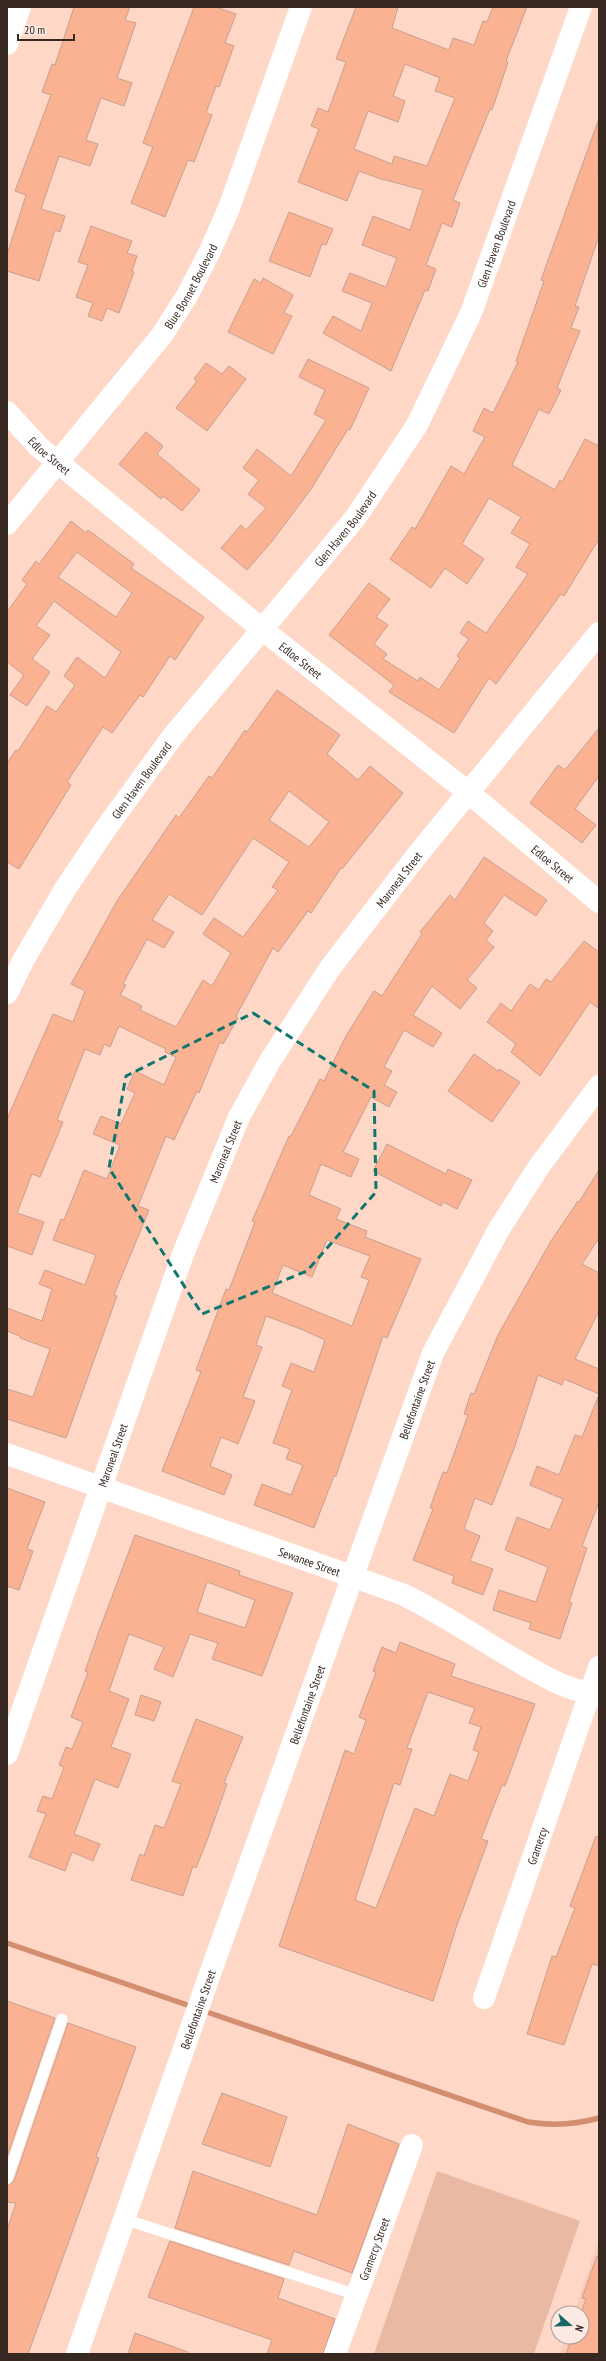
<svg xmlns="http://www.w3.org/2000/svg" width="606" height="2361" font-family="'PT Sans Narrow',sans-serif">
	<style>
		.built { fill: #facbb8 }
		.green { fill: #e9b9a4 }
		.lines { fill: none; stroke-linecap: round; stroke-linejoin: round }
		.stream { stroke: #d38e70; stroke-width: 5.5 }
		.building { fill: #fab293; stroke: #c6a091; fill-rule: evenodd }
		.service { stroke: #fff; stroke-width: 11 }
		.minor { stroke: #fff; stroke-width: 22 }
		.marked { fill: none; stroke: #0f766e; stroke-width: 3; stroke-dasharray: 8 5; stroke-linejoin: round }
		.labels { text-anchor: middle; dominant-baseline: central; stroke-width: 3; stroke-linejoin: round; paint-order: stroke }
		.street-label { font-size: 12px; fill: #372822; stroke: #faeae3 }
	</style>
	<rect width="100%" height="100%" fill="#fed7c7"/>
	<polygon class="built" points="599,2239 599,2354 560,2354 565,2337 582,2337 582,2313 574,2313"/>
	<polygon class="green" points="437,2171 580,2221 534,2354 374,2354"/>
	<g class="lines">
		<g class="stream">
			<polyline points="7,1943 193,2007"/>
			<path d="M201,2010L528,2122C553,2126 574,2125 599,2118"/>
		</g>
	</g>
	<g class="building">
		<polygon points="74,7 130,7 125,20 136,23 117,78 132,83 124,106 101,98 86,140 98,144 90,166 59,156 41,209 65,216 60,232 55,230 39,281 7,271 7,255 26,195 15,191 51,95 42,92 52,64 55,65"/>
		<polygon points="194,7 216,7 236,14 225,43 234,46 219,87 216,86 206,113 212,115 194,162 188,160 165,217 131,203 153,147 143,143"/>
		<path d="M356,7H398L392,28L449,50L453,38L474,45L483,21L487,22L493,7H527L506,61L508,62L492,110L490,109L453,200L460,203L452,227L442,223L426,265L436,269L428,291L425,290L391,371L323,333L333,316L361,331L372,303L342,291L350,273L386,287L397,258L362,245L373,216L410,230L423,190L378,178L359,171L347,201L298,182L319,129L311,126L318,108L328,112L346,62L336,59ZM405,64L440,78L435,91L455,98L427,166L394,156L392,164L354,149L368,111L398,122L405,101L393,96Z"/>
		<polygon points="598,121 599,236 575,306 579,307 571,328 580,331 557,388 561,390 549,414 539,409 512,465 555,490 560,480 562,482 585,439 599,446 599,539 564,596 561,594 496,684 489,678 454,733 389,692 394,685 329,635 369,583 390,599 376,617 388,625 374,644 387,654 383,659 418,681 420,677 439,690 460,658 457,656 469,639 460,633 468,621 486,633 528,574 516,567 530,544 511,533 521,517 489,498 462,544 484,559 467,584 445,568 431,588 390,559 412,527 415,529 451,466 464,474 485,437 473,431 484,408 493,413 518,362 516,361 544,281 541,280"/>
		<polygon points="289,212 333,229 326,245 322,244 310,277 269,261"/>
		<polygon points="91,226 132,241 127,253 137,256 132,271 134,272 119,313 107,308 102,321 88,316 93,303 76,297 88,265 78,262"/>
		<polygon points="263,278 293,295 284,313 292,316 273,354 228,332 254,279 261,283"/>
		<polygon points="308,359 369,388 350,430 348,429 311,489 273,540 247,570 221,548 241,525 246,530 266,508 248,494 259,480 243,468 257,449 291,476 326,420 314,414 325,390 299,377"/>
		<polygon points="206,363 222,374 229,366 246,379 207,431 176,408 197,381 194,379"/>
		<polygon points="146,432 163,446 157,454 200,490 182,511 163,496 161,499 119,464"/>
		<path d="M71,521L86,533L88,530L134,564L131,568L204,617L175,660L170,656L143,697L140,695L112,733L103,727L67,782L71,785L19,869L7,862V763L16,750L18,751L47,706L56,712L75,685L64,676L77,657L105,678L121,652L54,601L36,626L50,635L32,659L50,672L27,706L10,695L24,675L7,662V612L27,584L22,580L36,561L39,564ZM77,552L132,593L116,617L58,577Z"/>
		<path d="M277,690L340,735L327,754L358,780L370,766L403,793L342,869L341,868L311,913L308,911L278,952L273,948L236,1016L238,1018L223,1044L220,1042L199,1093L197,1091L174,1140L166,1136L138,1206L149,1210L114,1295L117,1296L66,1438L7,1419V1389L33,1397L50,1349L20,1338V1336L7,1331V1308L42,1321L52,1289L39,1284L45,1270L85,1285L96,1255L53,1240L61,1219L64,1220L84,1170L107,1179L120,1145L93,1134L101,1116L121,1124L135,1093L127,1089L135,1071L164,1085L176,1057L165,1052L166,1049L119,1026L110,1047L104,1044L100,1055L85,1049L57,1120L63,1122L54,1144L40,1177L32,1174L17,1213L44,1222L32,1255L7,1246V1119L53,1014L73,1022L85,991L71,984L117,901L176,815L179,818L209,776L212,778L245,730L247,732ZM289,791L329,822L309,847L269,820ZM253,838L289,862L272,887L278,890L243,937L214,918L203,934L231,953L212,986L203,980L176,1027L140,1010L142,1006L120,995L126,985L123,984L147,939L164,948L174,932L152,920L169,894L202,915Z"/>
		<polygon points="599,728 599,776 575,809 596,825 582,843 530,803 558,765 565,770"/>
		<path d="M484,857L547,900L536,916L504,895L484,923L493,931L486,940L494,947L467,980L477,988L460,1009L432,986L413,1015L442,1033L433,1047L404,1030L384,1067L392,1071L384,1085L397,1092L389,1107L371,1097L343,1152L359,1159L351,1177L321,1164L309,1195L341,1209L336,1219L367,1231L365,1237L421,1259L387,1338L383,1336L336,1476H334L314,1528L254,1505L262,1484L291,1495L303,1465L286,1459L290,1449L273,1443L292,1390L282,1386L291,1363L314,1372L325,1340L303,1330L266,1316L256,1345L262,1347L243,1397L255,1401L238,1444L221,1437L210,1466L232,1475L224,1495L162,1471L201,1372L196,1370L226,1289L229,1290L255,1222L252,1221L289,1136H291L320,1079L324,1081L346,1036L374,991L382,996L422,934L420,932L450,895L455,900ZM327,1240L370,1256L361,1277L369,1280L352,1326L272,1293L283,1265L312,1277Z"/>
		<polygon points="584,941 599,952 599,1009 590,1002 540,1076 511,1052 516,1044 487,1022 501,1003 511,1011 530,984 539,990 546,979 551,982"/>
		<polygon points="474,1054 498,1071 499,1069 520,1082 492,1122 448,1091"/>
		<polygon points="387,1144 446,1174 448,1169 472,1180 457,1209 443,1202 441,1206 373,1171"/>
		<polygon points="599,1170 599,1238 582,1264 599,1273 599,1311 575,1359 599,1369 599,1394 564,1379 562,1385 538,1375 515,1446 492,1505 475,1498 464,1529 480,1536 470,1561 493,1569 483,1595 452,1583 454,1576 413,1560 433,1509 430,1508 443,1472 447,1473 468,1415 464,1414 471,1393 474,1394 498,1335 551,1241 578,1201 579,1202"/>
		<polygon points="598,1397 599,1502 582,1546 587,1548 569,1602 572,1603 560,1639 529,1629 531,1623 493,1610 499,1590 536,1602 548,1567 505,1550 517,1517 550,1530 563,1499 530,1485 537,1466 559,1475 575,1435 582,1437"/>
		<polygon points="7,1488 45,1502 27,1549 33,1551 19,1590 7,1586"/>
		<path d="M135,1535L240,1571L239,1575L293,1593L262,1676L212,1659L218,1643L190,1634L173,1677L154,1669L164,1647L129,1634L109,1691L129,1699L111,1747L131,1754L118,1788L95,1779L74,1834L100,1844L93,1861L72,1852L65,1871L29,1857L46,1814L37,1811L43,1796L52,1799L64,1767L59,1765L66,1747L72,1749L83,1722L71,1717L88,1672L85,1671L98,1634ZM207,1582L255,1600L245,1628L197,1612Z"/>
		<path d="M400,1642L455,1664L451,1676L535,1704L505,1786L502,1785L481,1839L488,1841L456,1928L433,2001L279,1946L345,1750L354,1754L366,1720L359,1717L376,1672L373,1671L382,1647L396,1653ZM428,1692L475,1708L469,1723L481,1727L473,1750L479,1752L468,1781L450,1774L434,1816L415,1808L376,1908L355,1900L394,1783L400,1785L412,1749L407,1748Z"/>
		<polygon points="141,1695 161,1702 154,1721 135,1715"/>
		<polygon points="196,1719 243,1737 224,1783 227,1784 208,1838 196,1868 193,1866 183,1896 131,1880 140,1854 144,1856 155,1825 164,1828 181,1784 172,1781"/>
		<polygon points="596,1836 599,1837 599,1966 592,1964 564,2045 527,2034 552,1956 556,1957 575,1908 570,1906"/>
		<polygon points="7,2001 55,2018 7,2157"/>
		<polygon points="68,2023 136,2047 96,2157 99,2158 28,2354 7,2354 7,2230 16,2203 7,2202 7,2186 14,2181"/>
		<polygon points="222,2093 287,2117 270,2167 202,2144"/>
		<polygon points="348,2124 399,2144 352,2273 294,2251 289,2265 175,2228 193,2171 317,2215"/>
		<polygon points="170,2241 284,2279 278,2298 335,2319 323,2354 267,2354 272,2340 148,2297"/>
		<polygon points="597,2256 599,2256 599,2354 566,2354 572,2337 582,2337 581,2313 586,2299 582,2298"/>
		<polygon points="135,2333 188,2352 188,2354 128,2354"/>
	</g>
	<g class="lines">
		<g class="service">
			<polyline points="7,2179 62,2019"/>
			<polyline points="124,2219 357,2295"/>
		</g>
		<g class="minor">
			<polyline points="7,44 20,7"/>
			<path id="s1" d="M7,412L39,447L263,630L469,793L599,902"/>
			<path id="s2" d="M7,524L162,335L188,294L210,251L229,208L301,7"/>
			<path id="s3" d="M7,993L24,959L65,889L106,828L173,736L356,517L417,425L471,313L581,7"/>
			<path id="s4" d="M7,1454L402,1594C456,1620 504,1657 558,1683C571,1689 586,1692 599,1697"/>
			<path id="s5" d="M7,1754L183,1254L239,1117L270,1061L330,968L418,854L599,633"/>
			<path id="s6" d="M484,1998L599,1667"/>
			<path id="s7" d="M77,2354L211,1971L433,1353L499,1229L538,1168L599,1086"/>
			<path id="s8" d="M335,2354L412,2145"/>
		</g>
	</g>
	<path class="marked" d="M253,1013L374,1091L376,1192L307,1271L202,1314L109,1168L126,1076Z"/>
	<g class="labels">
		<g class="street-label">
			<text stroke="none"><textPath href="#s3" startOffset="900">Glen Haven Boulevard</textPath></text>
			<text stroke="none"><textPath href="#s2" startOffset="301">Blue Bonnet Boulevard</textPath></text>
			<text stroke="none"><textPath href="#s1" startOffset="61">Edloe Street</textPath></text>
			<text stroke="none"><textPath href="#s3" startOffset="576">Glen Haven Boulevard</textPath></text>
			<text stroke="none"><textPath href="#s1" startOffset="385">Edloe Street</textPath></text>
			<text stroke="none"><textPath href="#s3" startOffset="252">Glen Haven Boulevard</textPath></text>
			<text stroke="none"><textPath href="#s1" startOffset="709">Edloe Street</textPath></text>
			<text stroke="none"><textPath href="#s5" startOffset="965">Maroneal Street</textPath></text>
			<text stroke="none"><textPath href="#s5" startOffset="641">Maroneal Street</textPath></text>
			<text stroke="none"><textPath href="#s7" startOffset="1013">Bellefontaine Street</textPath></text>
			<text stroke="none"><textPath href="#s5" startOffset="317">Maroneal Street</textPath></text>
			<text stroke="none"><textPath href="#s4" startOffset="321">Sewanee Street</textPath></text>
			<text stroke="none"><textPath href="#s7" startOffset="689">Bellefontaine Street</textPath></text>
			<text stroke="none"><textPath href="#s6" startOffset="161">Gramercy</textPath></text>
			<text stroke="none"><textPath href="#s7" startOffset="365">Bellefontaine Street</textPath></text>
			<text stroke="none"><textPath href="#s8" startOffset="112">Gramercy Street</textPath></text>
		</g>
	</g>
	<rect width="606" height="2361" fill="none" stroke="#372822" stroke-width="16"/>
	<g transform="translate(570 2325) rotate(110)"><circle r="19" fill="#faeae3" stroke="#ac9c96"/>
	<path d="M0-3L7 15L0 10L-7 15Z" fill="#186665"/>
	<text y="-6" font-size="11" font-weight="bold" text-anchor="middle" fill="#372822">N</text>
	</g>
	<path d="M18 34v6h56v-6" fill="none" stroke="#372822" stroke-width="2"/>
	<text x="24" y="34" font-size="12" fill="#372822" stroke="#faeae3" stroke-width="3" paint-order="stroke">20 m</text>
</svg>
